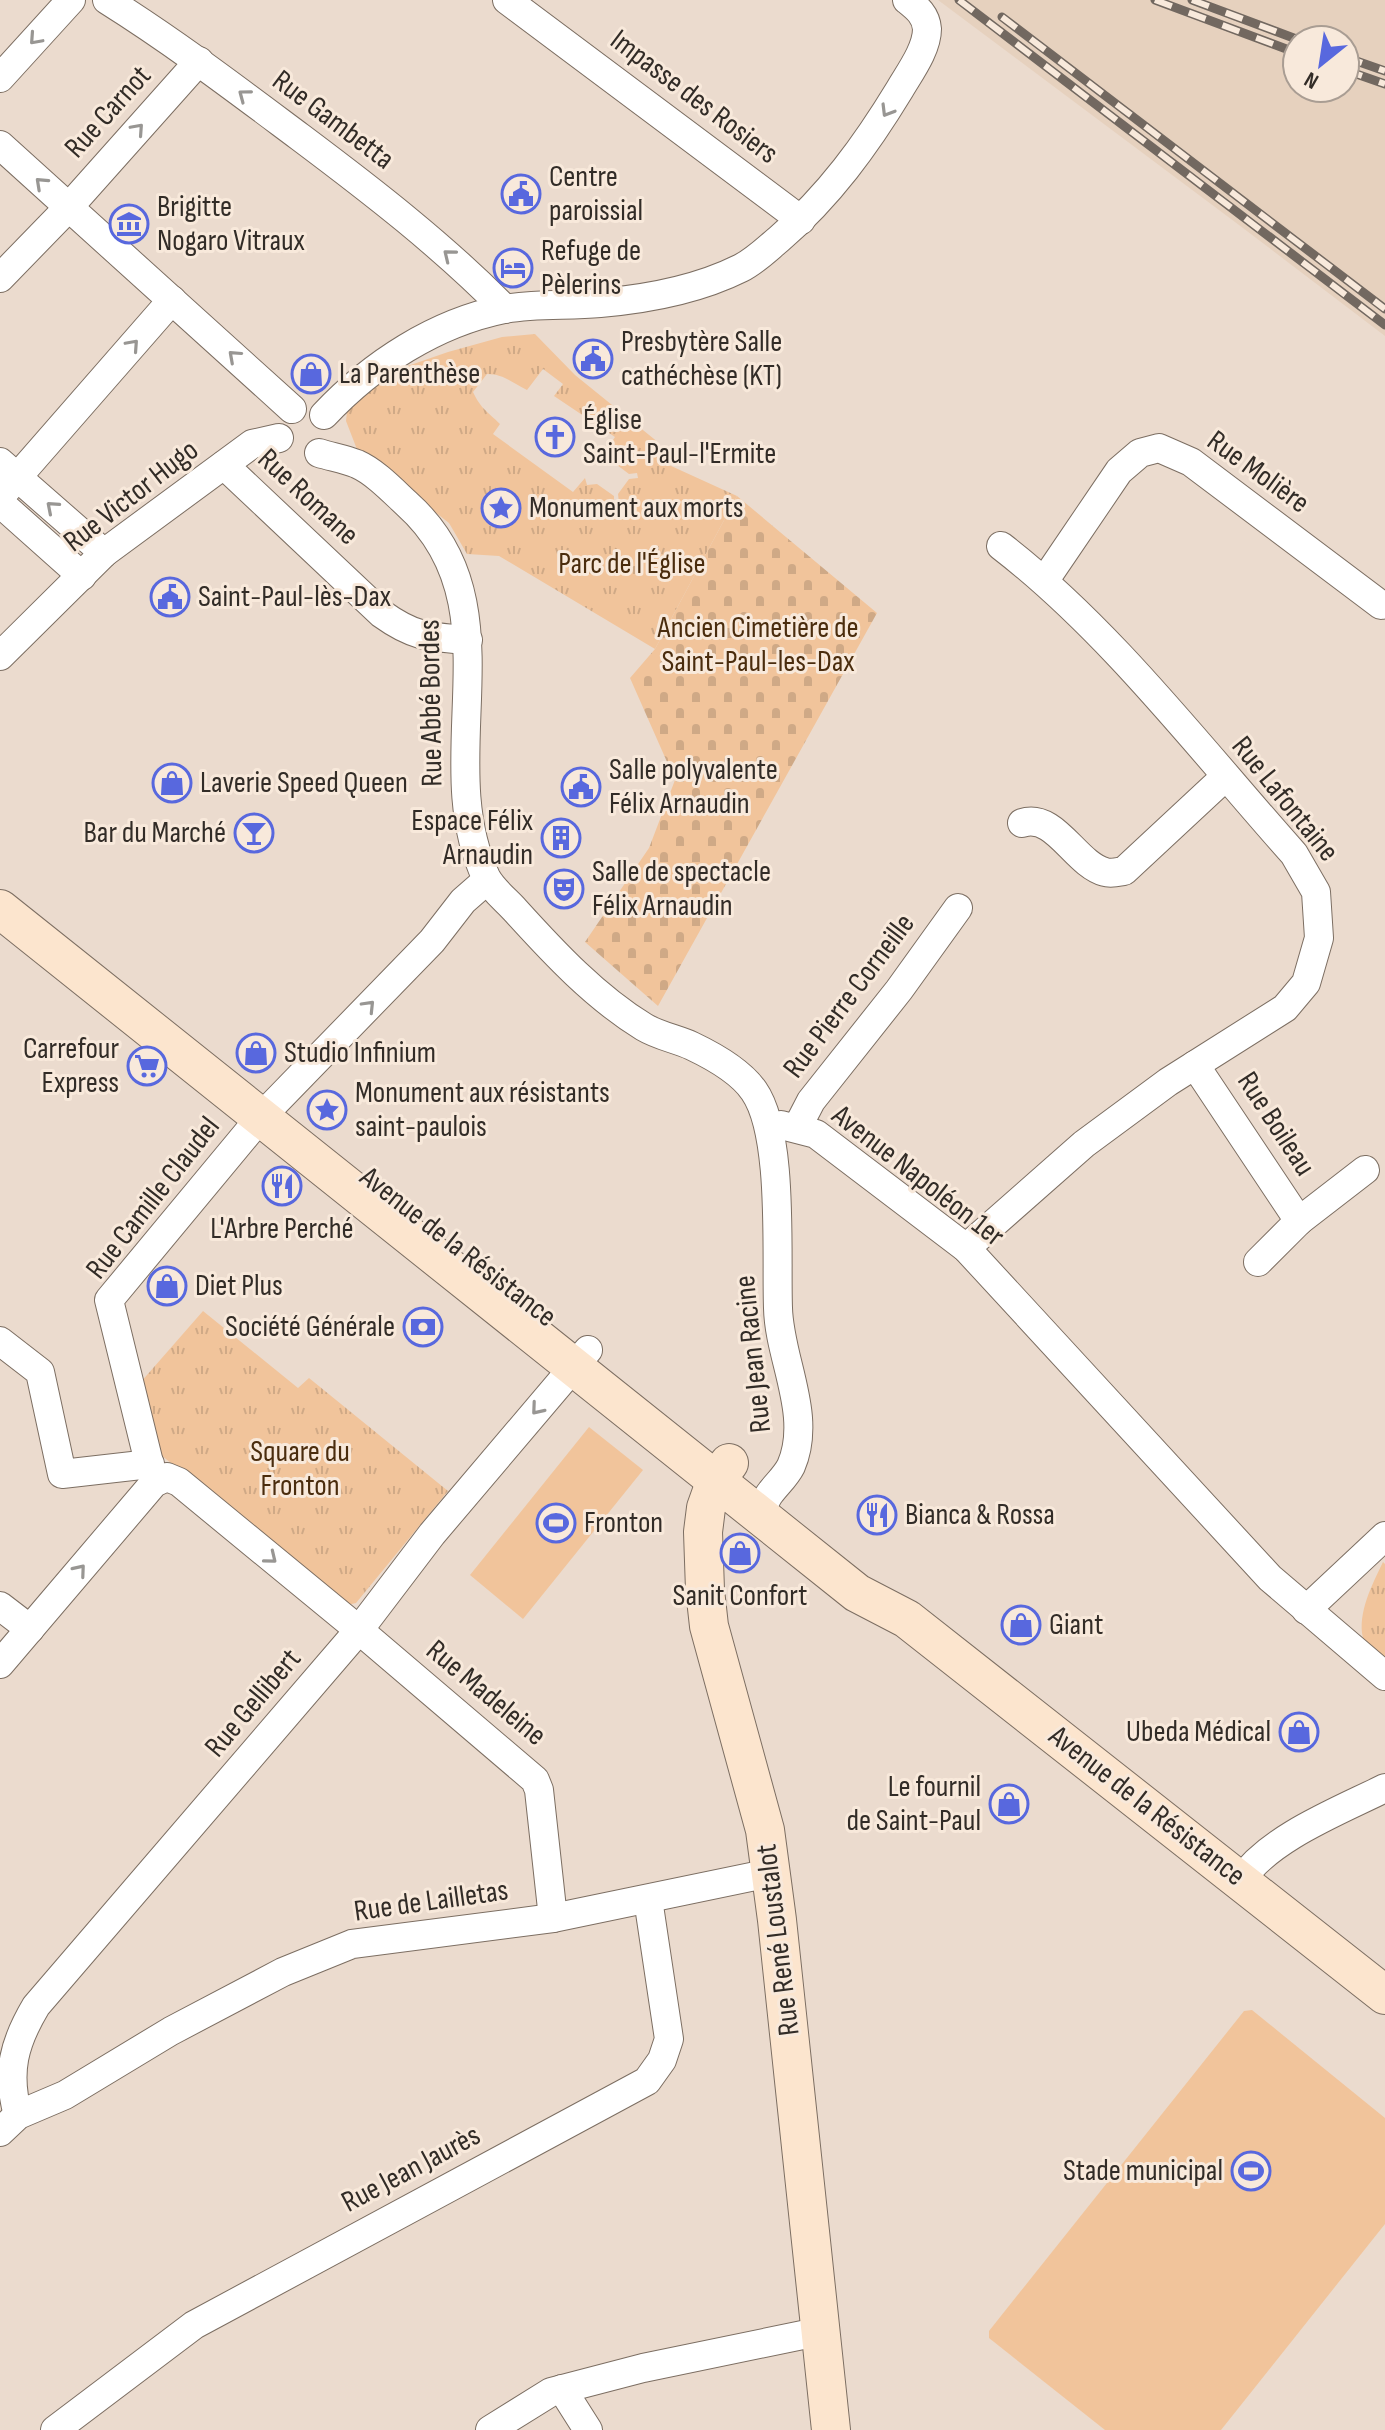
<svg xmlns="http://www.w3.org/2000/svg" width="1385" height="2430" font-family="'Sofia Sans Condensed',sans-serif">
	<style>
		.built { fill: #e6d1be; fill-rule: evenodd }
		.grass { fill: url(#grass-tufts); fill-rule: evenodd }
		.cemetery { fill: url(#cemetery-stones) }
		.pitch { fill: #f1c49b }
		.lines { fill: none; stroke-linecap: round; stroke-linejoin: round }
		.street-casing { stroke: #7c6e62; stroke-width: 30 }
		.secondary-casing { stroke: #7c6e62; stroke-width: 40 }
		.street { stroke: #fff; stroke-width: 28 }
		.secondary { stroke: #fce5ce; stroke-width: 38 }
		.rail-casing { stroke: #726860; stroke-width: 9 }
		.rail { stroke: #f8e9db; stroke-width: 6; stroke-dasharray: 18; stroke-linecap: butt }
		.oneway { stroke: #989693 }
		.labels { text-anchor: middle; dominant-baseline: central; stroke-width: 6; stroke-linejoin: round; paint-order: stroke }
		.street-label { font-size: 30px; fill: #322c27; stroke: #f8e9db }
		.poi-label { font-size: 30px; fill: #322c27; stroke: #f8e9db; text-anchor: start }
		.park-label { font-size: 30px; fill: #4a2c0d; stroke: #f8e9db }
	</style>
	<defs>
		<pattern id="grass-tufts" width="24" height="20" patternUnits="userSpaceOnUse" patternTransform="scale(2)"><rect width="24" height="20" fill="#f1c49b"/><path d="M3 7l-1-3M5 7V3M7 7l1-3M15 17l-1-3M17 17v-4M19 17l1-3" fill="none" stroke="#cfa986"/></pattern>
		<pattern id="cemetery-stones" width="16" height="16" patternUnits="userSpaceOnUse" patternTransform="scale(2)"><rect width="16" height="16" fill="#f1c49b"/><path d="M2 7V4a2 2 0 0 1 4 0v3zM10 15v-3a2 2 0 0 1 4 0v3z" fill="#cfa986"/></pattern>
	</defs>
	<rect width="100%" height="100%" fill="#ebdbce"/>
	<path class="built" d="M938,0H1385V336L1235,222ZM1345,40V88H1297V40Z"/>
	<g class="grass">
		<path d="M535,334L575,375L659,443L658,460L737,496L655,649L499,556L467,554L449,523L358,452L346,421L348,403L370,379L448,352L502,337ZM543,369L563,384L554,396L615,437L605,452L612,454L613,462L629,474L637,473L638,478L629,479L618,494L619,503L614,504V496L597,484L587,485L585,478L573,492L493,434L500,424C487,411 481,409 473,392L487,374C504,374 512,383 527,390Z"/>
		<polygon points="203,1311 298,1388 309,1378 448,1491 356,1603 347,1605 156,1451 140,1383"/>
		<path d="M1383,1562L1385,1564V1662C1377,1656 1365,1648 1363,1638C1357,1613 1373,1583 1383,1562Z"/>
	</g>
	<polygon class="cemetery" points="737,496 877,613 658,1006 585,942 649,848 675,780 630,678 655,649"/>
	<g class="pitch">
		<polygon points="589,1427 643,1470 523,1619 470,1575"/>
		<polygon points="1252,2010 1385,2118 1385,2224 1221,2430 1105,2430 989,2338 989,2331 1244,2011"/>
	</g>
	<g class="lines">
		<defs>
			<g id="street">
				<path d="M107,0C174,42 237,90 300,137C372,191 442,245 505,309"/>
				<polyline points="507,0 801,220"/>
				<polyline points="0,78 71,0"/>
				<polyline points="0,145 292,409"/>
				<polyline points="0,278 68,208 199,61"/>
				<path d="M324,415C372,364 435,323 504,309C535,303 568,306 600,303C647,299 699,289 741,268C755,261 767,249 779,239C829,196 866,145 900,89C910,72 927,49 927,29C926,15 917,8 907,0"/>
				<path d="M319,453C332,457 345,459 357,464C375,472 392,490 407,504C520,605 429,756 486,877C492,889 506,900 515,910C554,953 595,997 644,1027C659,1036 677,1039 692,1046C713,1056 741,1072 754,1091C784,1134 776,1254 778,1308C779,1359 813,1415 791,1466C786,1476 778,1483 771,1492C766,1498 763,1507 759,1514"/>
				<polyline points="0,462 104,553"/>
				<path d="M224,465L382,614C414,637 429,637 468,640"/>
				<polyline points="0,497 172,300"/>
				<polyline points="0,503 82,576"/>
				<polyline points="1045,580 1119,471 1140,453 1159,448 1191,462 1381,605"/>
				<polyline points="0,656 104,553 252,444 279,438"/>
				<path d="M1022,823C1055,812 1075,864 1105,872C1111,874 1118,872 1124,871L1225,777"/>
				<polyline points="1195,1065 1299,1221"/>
				<polyline points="769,1127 781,1125 816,1134 966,1248 1270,1578 1385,1676"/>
				<polyline points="797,1128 811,1101 899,990 958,908"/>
				<path d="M966,1248L1084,1144L1168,1082L1285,1008L1306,983L1319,938L1316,892L1294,854C1202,751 1110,630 1001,546"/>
				<polyline points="1258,1262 1299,1221 1365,1170"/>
				<polyline points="0,1341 40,1372 62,1474 150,1464"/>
				<polyline points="154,1483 109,1300 260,1118 432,941 463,901 487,880"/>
				<polyline points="0,1606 30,1629"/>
				<polyline points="1306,1610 1385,1536"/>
				<polyline points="0,1664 154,1483 167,1477 179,1482 359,1630 535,1780 539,1790 553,1918"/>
				<path d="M1241,1880C1269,1838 1339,1811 1385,1788"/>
				<path d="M18,2115C6,2072 14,2043 36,2006L359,1630L432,1534L588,1350"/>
				<polyline points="0,2132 18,2115 65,2095 171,2031 283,1972 352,1944 553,1918 770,1873"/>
				<polyline points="562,2389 588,2430"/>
				<polyline points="55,2430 194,2325 647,2081 662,2060 669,2039 648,1899"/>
				<polyline points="490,2430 551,2392 643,2368 822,2331"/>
			</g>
			<g id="secondary">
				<polyline points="0,909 857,1593 907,1619 1385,1995"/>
				<polyline points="729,1463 716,1480 706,1508 703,1532 705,1590 709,1626 765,1830 777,1920 831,2430"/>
			</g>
		</defs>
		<use href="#street" class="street-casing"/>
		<use href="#secondary" class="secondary-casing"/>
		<use href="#street" class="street"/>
		<use href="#secondary" class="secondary"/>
		<defs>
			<g id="rail">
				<polyline points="959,0 1385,325"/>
				<polyline points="1155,0 1297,53"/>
				<polyline points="1192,0 1299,40"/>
				<polyline points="1002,17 1385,309"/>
				<polyline points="1345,57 1385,71"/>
				<polyline points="1345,70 1385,84"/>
			</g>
		</defs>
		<use href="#rail" class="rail-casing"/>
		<use href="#rail" class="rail"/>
	</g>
	<defs><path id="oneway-chevron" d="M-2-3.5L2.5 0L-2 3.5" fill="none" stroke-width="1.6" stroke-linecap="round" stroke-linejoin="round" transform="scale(2)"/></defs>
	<g class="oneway">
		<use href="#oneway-chevron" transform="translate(35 39) rotate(132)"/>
		<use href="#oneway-chevron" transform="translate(244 95) rotate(-143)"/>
		<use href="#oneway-chevron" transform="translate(887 111) rotate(121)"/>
		<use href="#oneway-chevron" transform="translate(138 129) rotate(-48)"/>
		<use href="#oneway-chevron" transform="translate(41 183) rotate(-137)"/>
		<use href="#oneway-chevron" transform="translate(449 255) rotate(-141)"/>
		<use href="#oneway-chevron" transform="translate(133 345) rotate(-48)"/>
		<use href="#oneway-chevron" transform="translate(234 356) rotate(-138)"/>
		<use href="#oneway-chevron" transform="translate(52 507) rotate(-139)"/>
		<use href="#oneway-chevron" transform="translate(369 1006) rotate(-46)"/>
		<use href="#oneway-chevron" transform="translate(537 1409) rotate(130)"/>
		<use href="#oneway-chevron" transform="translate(271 1558) rotate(39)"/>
		<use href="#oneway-chevron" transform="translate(80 1570) rotate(-50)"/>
	</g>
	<defs>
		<symbol id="civic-ring" viewBox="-11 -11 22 22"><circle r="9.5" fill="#f8e9db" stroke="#5868de" stroke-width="1.5"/><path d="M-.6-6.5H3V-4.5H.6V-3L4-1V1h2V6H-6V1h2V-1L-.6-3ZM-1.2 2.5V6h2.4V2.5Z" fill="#5868de"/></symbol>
		<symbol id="museum-ring" viewBox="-11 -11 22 22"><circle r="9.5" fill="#f8e9db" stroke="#5868de" stroke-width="1.5"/><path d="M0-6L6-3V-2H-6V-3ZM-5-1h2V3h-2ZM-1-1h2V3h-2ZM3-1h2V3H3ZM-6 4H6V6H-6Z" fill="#5868de"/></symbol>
		<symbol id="hotel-ring" viewBox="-11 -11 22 22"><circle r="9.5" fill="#f8e9db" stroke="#5868de" stroke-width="1.5"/><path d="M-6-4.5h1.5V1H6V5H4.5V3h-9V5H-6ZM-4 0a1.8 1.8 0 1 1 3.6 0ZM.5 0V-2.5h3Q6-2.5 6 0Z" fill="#5868de"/></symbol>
		<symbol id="shop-ring" viewBox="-11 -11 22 22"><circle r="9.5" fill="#f8e9db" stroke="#5868de" stroke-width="1.5"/><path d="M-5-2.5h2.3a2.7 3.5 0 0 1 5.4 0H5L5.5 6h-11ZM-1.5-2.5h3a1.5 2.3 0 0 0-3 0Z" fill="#5868de"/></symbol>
		<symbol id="church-ring" viewBox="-11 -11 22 22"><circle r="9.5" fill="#f8e9db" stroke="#5868de" stroke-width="1.5"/><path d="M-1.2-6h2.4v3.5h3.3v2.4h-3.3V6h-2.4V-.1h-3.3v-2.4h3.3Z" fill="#5868de"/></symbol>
		<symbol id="sight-ring" viewBox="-11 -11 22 22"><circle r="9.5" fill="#f8e9db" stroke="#5868de" stroke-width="1.5"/><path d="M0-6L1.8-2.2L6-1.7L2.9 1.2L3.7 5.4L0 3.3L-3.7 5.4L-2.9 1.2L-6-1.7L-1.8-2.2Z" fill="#5868de"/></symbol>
		<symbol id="bar-ring" viewBox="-11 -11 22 22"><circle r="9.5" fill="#f8e9db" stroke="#5868de" stroke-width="1.5"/><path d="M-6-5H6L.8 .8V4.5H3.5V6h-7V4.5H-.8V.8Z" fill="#5868de"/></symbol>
		<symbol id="building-ring" viewBox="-11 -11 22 22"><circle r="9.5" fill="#f8e9db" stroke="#5868de" stroke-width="1.5"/><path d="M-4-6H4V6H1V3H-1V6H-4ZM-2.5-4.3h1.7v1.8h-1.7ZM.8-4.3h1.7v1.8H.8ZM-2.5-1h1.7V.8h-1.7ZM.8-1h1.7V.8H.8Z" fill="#5868de"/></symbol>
		<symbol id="theatre-ring" viewBox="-11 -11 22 22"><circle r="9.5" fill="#f8e9db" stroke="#5868de" stroke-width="1.5"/><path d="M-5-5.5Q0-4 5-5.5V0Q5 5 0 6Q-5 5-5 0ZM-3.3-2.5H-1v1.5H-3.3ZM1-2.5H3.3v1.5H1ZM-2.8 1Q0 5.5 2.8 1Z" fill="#5868de"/></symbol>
		<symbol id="supermarket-ring" viewBox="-11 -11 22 22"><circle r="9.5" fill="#f8e9db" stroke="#5868de" stroke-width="1.5"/><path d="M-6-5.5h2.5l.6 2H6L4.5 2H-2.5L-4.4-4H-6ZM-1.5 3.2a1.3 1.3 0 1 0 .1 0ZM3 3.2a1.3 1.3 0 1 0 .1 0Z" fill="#5868de"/></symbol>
		<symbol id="restaurant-ring" viewBox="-11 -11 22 22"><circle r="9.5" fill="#f8e9db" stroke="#5868de" stroke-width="1.5"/><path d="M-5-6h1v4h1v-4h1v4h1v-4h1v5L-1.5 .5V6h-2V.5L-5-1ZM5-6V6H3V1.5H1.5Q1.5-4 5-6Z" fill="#5868de"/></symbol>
		<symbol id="bank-ring" viewBox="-11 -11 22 22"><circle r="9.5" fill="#f8e9db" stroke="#5868de" stroke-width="1.5"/><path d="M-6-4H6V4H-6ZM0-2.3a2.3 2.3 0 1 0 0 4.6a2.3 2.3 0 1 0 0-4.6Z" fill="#5868de"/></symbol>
		<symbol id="stadium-ring" viewBox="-11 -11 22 22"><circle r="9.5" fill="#f8e9db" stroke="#5868de" stroke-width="1.5"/><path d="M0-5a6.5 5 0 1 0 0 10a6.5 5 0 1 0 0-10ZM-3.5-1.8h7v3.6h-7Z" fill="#5868de"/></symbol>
	</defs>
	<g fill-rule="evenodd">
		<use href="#civic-ring" x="499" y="172" width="44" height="44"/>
		<use href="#museum-ring" x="107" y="202" width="44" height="44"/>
		<use href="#hotel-ring" x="491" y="246" width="44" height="44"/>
		<use href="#civic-ring" x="571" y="337" width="44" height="44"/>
		<use href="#shop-ring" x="289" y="352" width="44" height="44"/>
		<use href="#church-ring" x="533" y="415" width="44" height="44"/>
		<use href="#sight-ring" x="479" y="486" width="44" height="44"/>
		<use href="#civic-ring" x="148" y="575" width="44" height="44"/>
		<use href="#shop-ring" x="150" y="761" width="44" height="44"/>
		<use href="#civic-ring" x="559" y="765" width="44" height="44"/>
		<use href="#bar-ring" x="232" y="811" width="44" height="44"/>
		<use href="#building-ring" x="539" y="816" width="44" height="44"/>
		<use href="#theatre-ring" x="542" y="867" width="44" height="44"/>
		<use href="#shop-ring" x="234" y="1031" width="44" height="44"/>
		<use href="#supermarket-ring" x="125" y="1044" width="44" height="44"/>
		<use href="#sight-ring" x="305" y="1088" width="44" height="44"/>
		<use href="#restaurant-ring" x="260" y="1164" width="44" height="44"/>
		<use href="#shop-ring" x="145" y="1264" width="44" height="44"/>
		<use href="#bank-ring" x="401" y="1305" width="44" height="44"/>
		<use href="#restaurant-ring" x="855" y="1493" width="44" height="44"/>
		<use href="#stadium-ring" x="534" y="1501" width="44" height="44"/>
		<use href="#shop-ring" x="718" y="1531" width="44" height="44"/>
		<use href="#shop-ring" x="999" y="1603" width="44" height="44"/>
		<use href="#shop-ring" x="1277" y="1710" width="44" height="44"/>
		<use href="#shop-ring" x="987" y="1782" width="44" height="44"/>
		<use href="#stadium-ring" x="1229" y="2149" width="44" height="44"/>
	</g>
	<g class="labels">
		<g class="street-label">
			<text transform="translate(694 97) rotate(37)">Impasse des Rosiers</text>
			<text transform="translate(108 112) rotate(-48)">Rue Carnot</text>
			<text transform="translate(333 120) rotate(37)">Rue Gambetta</text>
			<text transform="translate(1258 472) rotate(36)">Rue Molière</text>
			<text transform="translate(131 496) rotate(-38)">Rue Victor Hugo</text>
			<text transform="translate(308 497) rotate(43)">Rue Romane</text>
			<text transform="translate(431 703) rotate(-91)">Rue Abbé Bordes</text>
			<text transform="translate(1285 799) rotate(51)">Rue Lafontaine</text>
			<text transform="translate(849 996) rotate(-53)">Rue Pierre Corneille</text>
			<text transform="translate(1276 1124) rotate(57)">Rue Boileau</text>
			<text transform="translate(918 1176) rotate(38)">Avenue Napoléon 1er</text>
			<text transform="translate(153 1198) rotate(-52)">Rue Camille Claudel</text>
			<text transform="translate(458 1247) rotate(38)">Avenue de la Résistance</text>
			<text transform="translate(753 1354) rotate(-96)">Rue Jean Racine</text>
			<text transform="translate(486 1693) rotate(40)">Rue Madeleine</text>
			<text transform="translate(253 1703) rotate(-50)">Rue Gellibert</text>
			<text transform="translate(1147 1806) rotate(38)">Avenue de la Résistance</text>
			<text transform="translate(431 1901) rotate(-8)">Rue de Lailletas</text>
			<text transform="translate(778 1940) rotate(-97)">Rue René Loustalot</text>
			<text transform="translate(411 2169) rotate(-28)">Rue Jean Jaurès</text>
		</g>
		<g class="poi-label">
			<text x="549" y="177">Centre<tspan x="549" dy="34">paroissial</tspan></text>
			<text x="157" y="207">Brigitte<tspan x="157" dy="34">Nogaro Vitraux</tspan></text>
			<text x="541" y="251">Refuge de<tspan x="541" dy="34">Pèlerins</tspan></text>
			<text x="621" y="342">Presbytère Salle<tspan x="621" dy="34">cathéchèse (KT)</tspan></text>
			<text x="339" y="374">La Parenthèse</text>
			<text x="583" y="420">Église<tspan x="583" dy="34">Saint-Paul-l'Ermite</tspan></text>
			<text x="529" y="508">Monument aux morts</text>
			<text x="198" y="597">Saint-Paul-lès-Dax</text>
			<text x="609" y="770">Salle polyvalente<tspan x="609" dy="34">Félix Arnaudin</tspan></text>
			<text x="200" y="783">Laverie Speed Queen</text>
			<text x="533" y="821" text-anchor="end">Espace Félix<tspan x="533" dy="34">Arnaudin</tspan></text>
			<text x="226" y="833" text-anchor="end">Bar du Marché</text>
			<text x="592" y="872">Salle de spectacle<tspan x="592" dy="34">Félix Arnaudin</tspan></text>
			<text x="119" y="1049" text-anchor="end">Carrefour<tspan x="119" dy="34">Express</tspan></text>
			<text x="284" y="1053">Studio Infinium</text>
			<text x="355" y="1093">Monument aux résistants<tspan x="355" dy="34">saint-paulois</tspan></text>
			<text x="282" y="1229" text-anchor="middle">L'Arbre Perché</text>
			<text x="195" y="1286">Diet Plus</text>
			<text x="395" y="1327" text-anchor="end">Société Générale</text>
			<text x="905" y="1515">Bianca &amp; Rossa</text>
			<text x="584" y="1523">Fronton</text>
			<text x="740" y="1596" text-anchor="middle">Sanit Confort</text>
			<text x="1049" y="1625">Giant</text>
			<text x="1271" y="1732" text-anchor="end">Ubeda Médical</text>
			<text x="981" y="1787" text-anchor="end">Le fournil<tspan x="981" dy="34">de Saint-Paul</tspan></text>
			<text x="1223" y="2171" text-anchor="end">Stade municipal</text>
		</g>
		<g class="park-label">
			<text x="632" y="564">Parc de l'Église</text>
			<text x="758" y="628">Ancien Cimetière de<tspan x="758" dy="34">Saint-Paul-les-Dax</tspan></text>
			<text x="300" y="1452">Square du<tspan x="300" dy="34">Fronton</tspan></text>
		</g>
	</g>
	<g transform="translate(1321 64) rotate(210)"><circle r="38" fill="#f8e9db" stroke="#a99d93" stroke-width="2"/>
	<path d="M0-6L14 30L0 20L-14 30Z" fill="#5868de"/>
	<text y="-12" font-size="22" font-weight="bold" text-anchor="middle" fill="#322c27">N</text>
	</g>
</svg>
